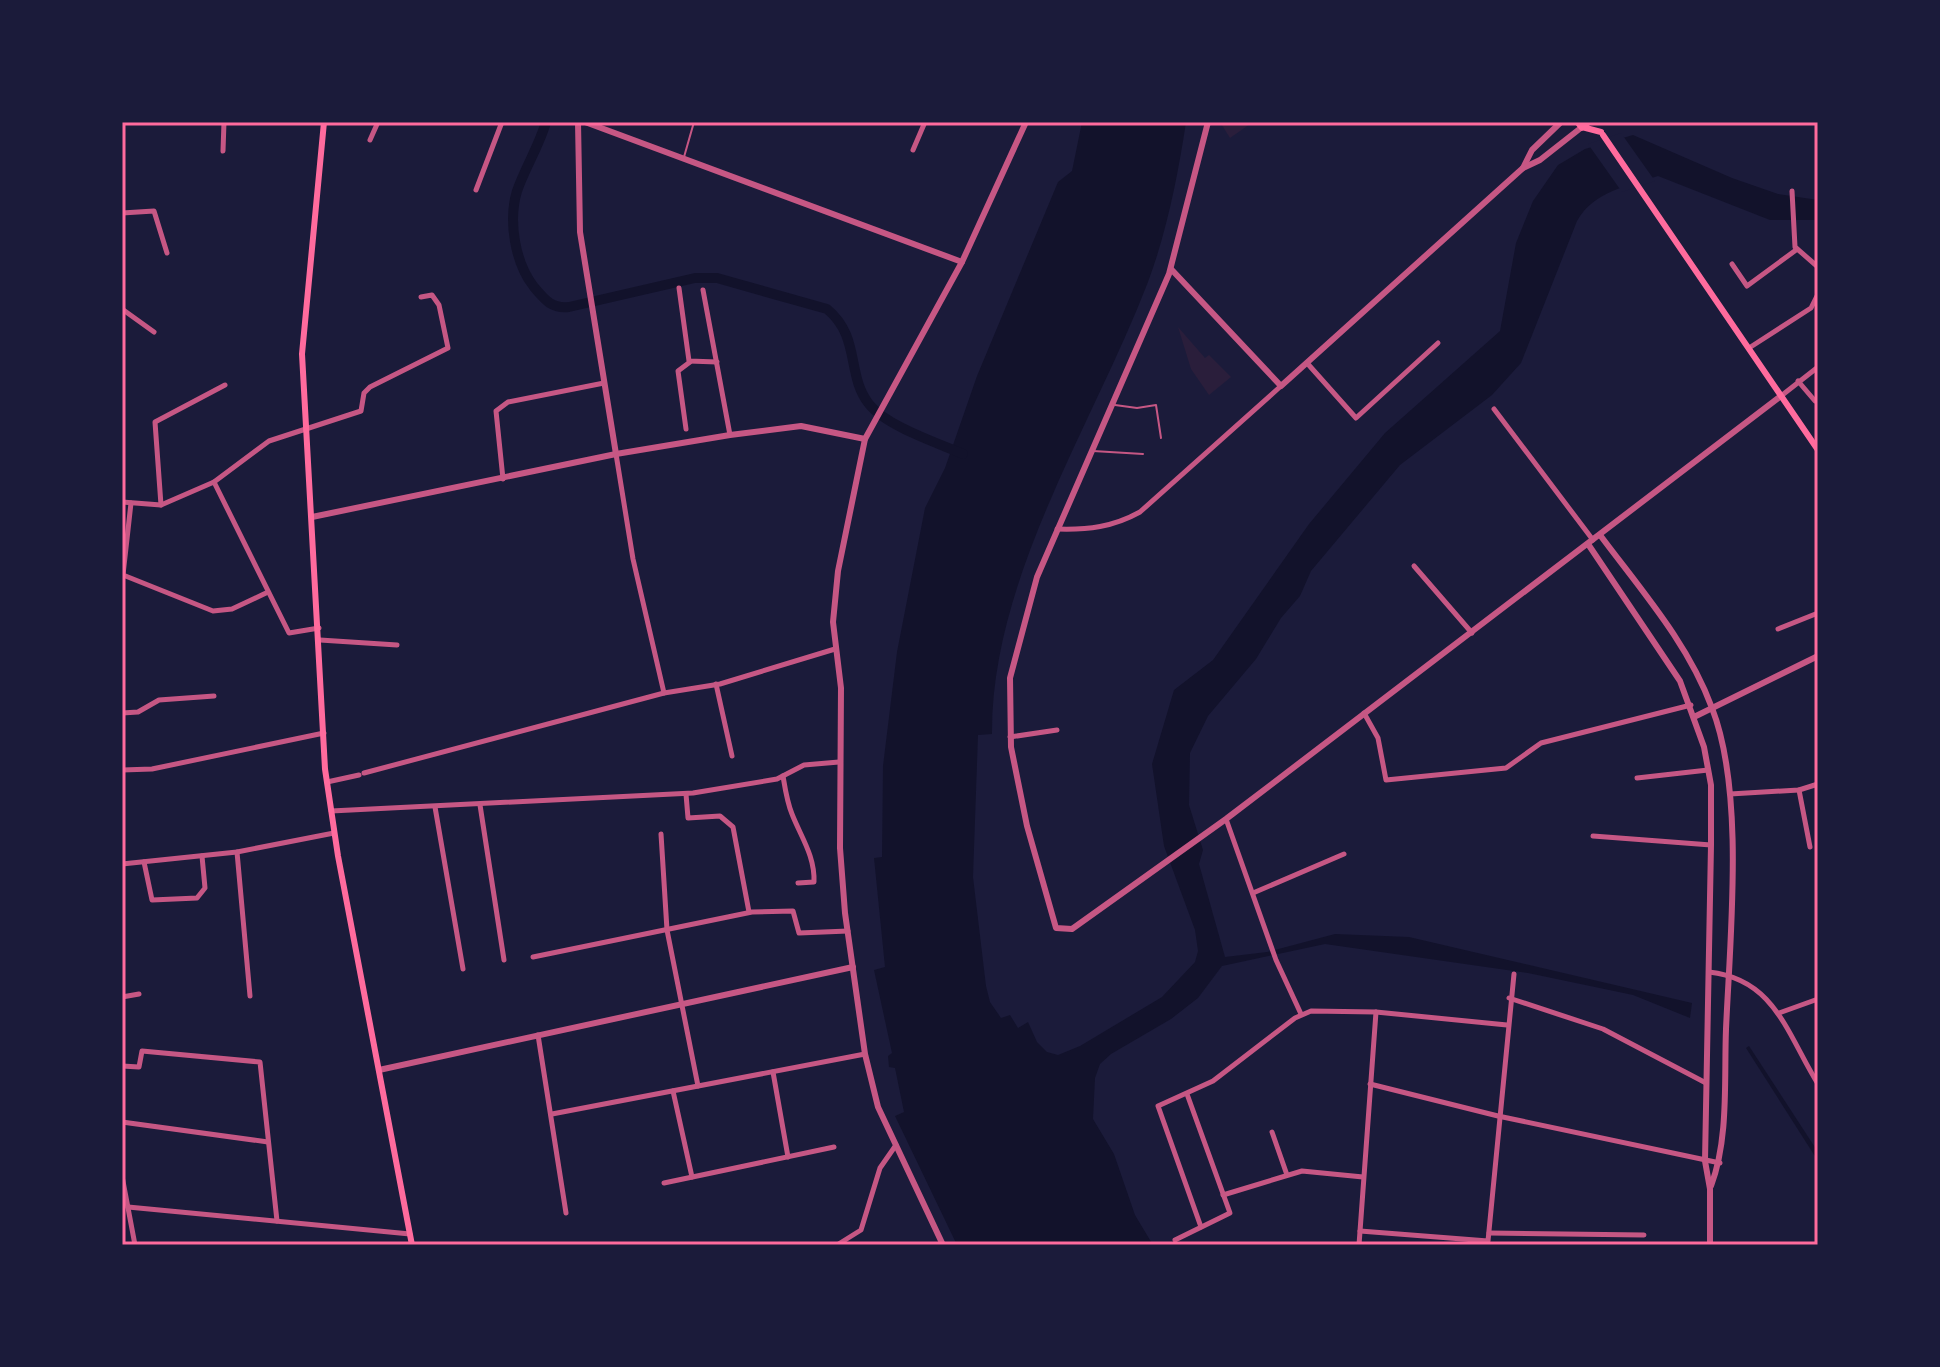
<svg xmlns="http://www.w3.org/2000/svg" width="1940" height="1367" font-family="'Times New Roman',serif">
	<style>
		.green { fill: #2a1e3b }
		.water { fill: #12122b }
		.pier { fill: #1b1b3a }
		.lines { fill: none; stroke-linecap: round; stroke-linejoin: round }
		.canal { stroke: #12122b; stroke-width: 10 }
		.service { stroke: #c65784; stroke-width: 2 }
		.minor { stroke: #c65784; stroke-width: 5 }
		.tertiary { stroke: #c65784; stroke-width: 6 }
		.secondary { stroke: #ff6b9d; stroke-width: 6 }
		.primary { stroke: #ff6b9d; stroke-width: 7 }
		.neatline { fill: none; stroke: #ff6b9d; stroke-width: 3 }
	</style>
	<rect width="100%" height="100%" fill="#1b1b3a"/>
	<g class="green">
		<polygon points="1220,122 1253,122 1230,138"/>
		<polygon points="1178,327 1205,358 1209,355 1231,377 1209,395 1191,369"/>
	</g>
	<g class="water">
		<path d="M1082,122H1186C1178,175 1167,231 1148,282C1093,425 991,578 992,734L978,735L973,877L986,986L990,1002L1001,1018L1010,1015L1018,1028L1028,1022L1037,1042L1047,1052L1058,1055L1080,1046L1162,997L1195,962L1198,951L1195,930L1164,846L1152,764L1174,690L1213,660L1309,524L1385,433L1500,331L1516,243L1533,201L1558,165L1585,149L1633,135L1732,178L1778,194L1818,200V220H1770L1658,176C1628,186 1594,191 1577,221L1521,363L1492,395L1400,465L1311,571L1300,596L1281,618L1256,659L1208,716L1190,753L1189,805L1203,850L1199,864L1225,957L1267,952L1335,934L1409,937L1692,1003L1690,1018L1633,995L1528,973L1325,944L1222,966L1198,998L1171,1019L1111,1054L1100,1064L1095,1078L1093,1119L1114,1154L1135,1215L1153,1245H957L895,1116L904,1112L895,1068L889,1067L888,1056L892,1053L874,970L885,967L874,858L882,857L883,766L897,652L925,508L945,468L977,376L1058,182L1072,171Z"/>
		<polygon points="1749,1046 1818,1152 1818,1161 1746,1048"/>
	</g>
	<polygon class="pier" points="1621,133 1655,181 1622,192 1588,144"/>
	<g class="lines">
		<path class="canal" d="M546,122C539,146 525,168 517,191C508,221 515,263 534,287C545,300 552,309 569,307L695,278H717L827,309C861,337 846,375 869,404C886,426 938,443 963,454"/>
		<g class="service">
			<polyline points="684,157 694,122"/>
			<polyline points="1115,405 1137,408 1156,405 1161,438"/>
			<polyline points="1093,451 1143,454"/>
		</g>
		<g class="minor">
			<polyline points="370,140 378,122"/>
			<polyline points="913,150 925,122"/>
			<polyline points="223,151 224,122"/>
			<polyline points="476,190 502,122"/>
			<polyline points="1792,191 1795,247 1818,267"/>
			<polyline points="122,213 154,211 167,253"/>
			<polyline points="1732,264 1747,286 1796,250"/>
			<polyline points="679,288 689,361 717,362"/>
			<polyline points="703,290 730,435"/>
			<polyline points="122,309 154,332"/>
			<polyline points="1749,348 1811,308 1818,294"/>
			<polyline points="1307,363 1356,418 1438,343"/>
			<polyline points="1798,381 1815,401 1818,399"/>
			<polyline points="1781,396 1818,367"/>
			<polyline points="1494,409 1593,540"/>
			<polyline points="686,429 678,371 690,362"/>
			<polyline points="616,454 633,559 664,693"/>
			<polyline points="503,479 496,411 508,402 604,383"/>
			<polyline points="214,482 289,633 319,628"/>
			<polyline points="122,502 161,505 214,482 269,441 361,411 364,393 370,387 448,348 439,305 432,295 421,297"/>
			<polyline points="131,503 123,575 213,611 232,609 266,593"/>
			<polyline points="161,505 155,422 225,385"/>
			<path d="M1057,529C1088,530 1113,527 1140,512L1281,386"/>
			<polyline points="1414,566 1472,633"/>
			<polyline points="1778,629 1818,613"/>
			<polyline points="320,640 397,645"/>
			<polyline points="716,684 732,756"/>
			<polyline points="122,713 138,712 159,700 214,696"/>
			<polyline points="1364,713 1378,738 1386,780 1506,768 1541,743 1691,705"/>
			<polyline points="1010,737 1057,730"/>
			<polyline points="122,770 152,769 324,733"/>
			<polyline points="364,773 664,693 720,684 835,649"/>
			<path d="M783,776C785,788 787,802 792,814C801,837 815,856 814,882L798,883"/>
			<polyline points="1637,778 1708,770"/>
			<polyline points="327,782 359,775"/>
			<polyline points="1799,790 1810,847"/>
			<polyline points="686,794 688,818 720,816 733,827 749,912"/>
			<polyline points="1730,794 1799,790 1818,784"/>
			<polyline points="480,805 504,960"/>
			<polyline points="435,807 463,969"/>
			<polyline points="331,811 693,793 777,779 804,765 839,762"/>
			<polyline points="1226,819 1276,960 1301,1014"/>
			<polyline points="661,834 667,930 698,1086"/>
			<polyline points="1593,836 1711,845"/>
			<polyline points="237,852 250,996"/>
			<polyline points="144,862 152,900 197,898 205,888 202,856"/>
			<polyline points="122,864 237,852 334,833"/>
			<polyline points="1253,893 1344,854"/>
			<polyline points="533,957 752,912 793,911 799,933 848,931"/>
			<path d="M1709,972C1775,979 1787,1034 1818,1084"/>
			<polyline points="122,997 139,994"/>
			<polyline points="1509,998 1603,1029 1706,1083"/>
			<polyline points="1779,1013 1818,999"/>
			<polyline points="538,1035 566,1213"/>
			<polyline points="122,1066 139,1067 142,1051 260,1062 277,1221"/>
			<polyline points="773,1072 788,1157"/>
			<polyline points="1370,1084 1498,1116 1720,1163"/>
			<polyline points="673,1091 692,1177"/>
			<polyline points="552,1114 865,1054"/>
			<polyline points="122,1122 268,1142"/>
			<polyline points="1272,1132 1287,1175"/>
			<polyline points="122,1176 135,1245"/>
			<polyline points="664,1183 834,1147"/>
			<polyline points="1223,1195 1302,1171 1363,1177"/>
			<polyline points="128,1207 410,1234"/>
			<polyline points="1201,1227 1158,1106 1213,1081 1295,1018 1311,1011 1376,1012 1507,1025"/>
			<polyline points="1360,1231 1488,1241 1514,974"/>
			<polyline points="1489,1233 1644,1235"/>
			<polyline points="1175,1240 1230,1213 1187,1094"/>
			<polyline points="837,1245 861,1230 880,1168 896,1145"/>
			<polyline points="1359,1245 1376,1012"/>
		</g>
		<g class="tertiary">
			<polyline points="578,122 580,232 616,454"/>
			<polyline points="585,122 962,262"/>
			<polyline points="1208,122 1169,274 1037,577 1010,678 1011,747 1027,826 1056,928 1072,929 1226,819 1781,396"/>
			<polyline points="1523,168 1532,150 1561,122"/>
			<polyline points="1171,269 1281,386 1523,168 1540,160 1582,127"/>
			<polyline points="312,517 616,454 730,435 801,426 865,439"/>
			<path d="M1600,535C1641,590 1688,643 1712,708C1745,793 1730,937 1726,1029C1724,1080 1729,1138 1711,1186"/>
			<polyline points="1588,544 1680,681 1704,747 1711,785 1711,845 1705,1161 1710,1189 1710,1245"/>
			<polyline points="1696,716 1818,656"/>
			<polyline points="379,1070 853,967"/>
			<polyline points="943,1245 878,1107 865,1054 845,913 840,848 841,688 833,622 838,571 865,439 962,262 1026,122"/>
		</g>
		<g class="secondary">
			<polyline points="324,122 302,354 325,769 338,856 412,1245"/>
			<polyline points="1582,127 1601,132"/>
			<polyline points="1603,135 1818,450"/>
		</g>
		<polyline class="primary" points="1578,122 1582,127 1588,122"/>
	</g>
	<rect width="1940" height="1367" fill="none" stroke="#1b1b3a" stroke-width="248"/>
	<rect x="124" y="124" width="1692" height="1119" class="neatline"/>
</svg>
